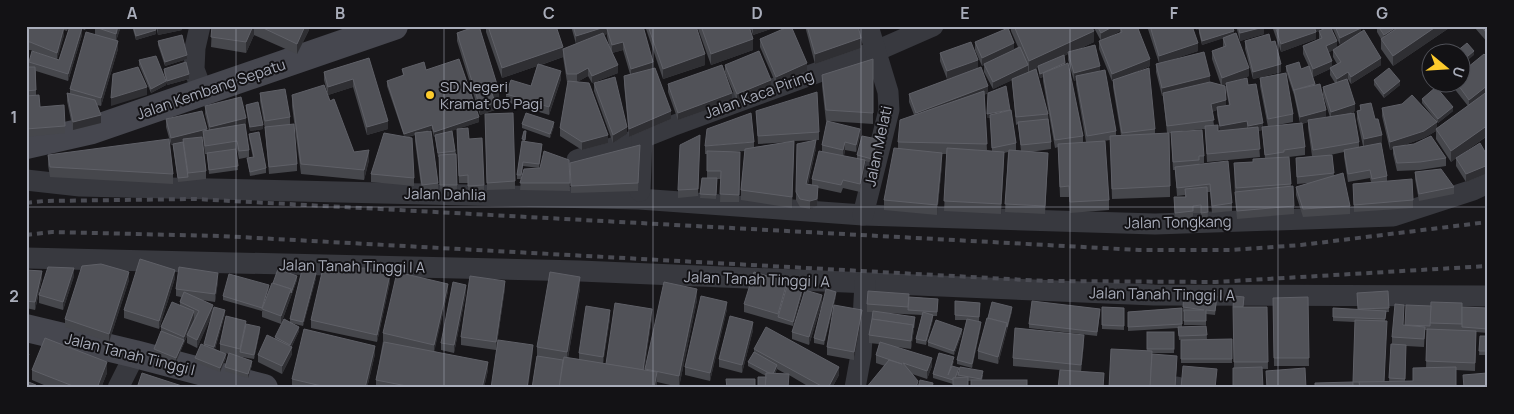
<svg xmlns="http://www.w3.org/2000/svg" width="1514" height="414" font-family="Manrope,sans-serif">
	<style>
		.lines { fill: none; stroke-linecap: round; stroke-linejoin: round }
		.street { stroke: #38393f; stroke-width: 21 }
		.secondary { stroke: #46474f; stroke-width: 28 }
		.rail { stroke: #4b4c54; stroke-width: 4; stroke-dasharray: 6 5; stroke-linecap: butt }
		.wall { fill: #46474c; fill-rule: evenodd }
		.shaded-wall { fill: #2f2f33 }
		.building { fill: #515258; stroke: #5f6067 }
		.grid { fill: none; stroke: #a9adba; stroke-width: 1; stroke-opacity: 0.55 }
		.poi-dot { fill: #fdcb2c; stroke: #131215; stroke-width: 2 }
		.labels { text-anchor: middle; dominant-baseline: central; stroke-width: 4; stroke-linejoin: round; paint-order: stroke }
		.poi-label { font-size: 15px; fill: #a9adba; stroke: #131215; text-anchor: start }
		.street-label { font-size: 15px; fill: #a9adba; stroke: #131215 }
		.neatline { fill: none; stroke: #a9adba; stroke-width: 2 }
		.grid-label { font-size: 16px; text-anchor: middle; font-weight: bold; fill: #a9adba }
	</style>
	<rect width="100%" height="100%" fill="#18171a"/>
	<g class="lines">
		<g class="street">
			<polyline points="200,26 195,48 194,69 202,91"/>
			<polyline points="577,160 642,138"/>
			<polyline points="26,180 80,186 639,199 863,215 1155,224 1393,216 1473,190 1488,183"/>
			<polyline points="640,191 642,138 672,126 876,51 933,26"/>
			<polyline points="863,215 889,110 888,92 868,26"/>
			<polyline points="26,258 580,271 1154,295 1488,296"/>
			<polyline points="118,388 135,354"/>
			<polyline points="855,388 861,355 865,283"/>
			<polyline points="1176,388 1177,387"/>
		</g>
		<g class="secondary">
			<polyline points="26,145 92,130 394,26"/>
			<polyline points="26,328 135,354 264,388"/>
		</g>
		<g class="rail">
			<polyline points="26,203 44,201 195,199 1139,250 1231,250 1301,245 1488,222"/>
			<polyline points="26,235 52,232 221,236 1045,281 1216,282 1488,266"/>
		</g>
	</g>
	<g class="wall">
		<polygon points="26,26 69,26 67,31 64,30 64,35 57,59 59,60 70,26 87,26 85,30 82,29 82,35 68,81 36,71 36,95 40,107 65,126 65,133 26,137 26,67 29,67 29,62 41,54 30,50 26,50"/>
		<polygon points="121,26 116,41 118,49 101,106 97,105 101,123 73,130 67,101 67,93 70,94 70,89 95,35 95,27"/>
		<polygon points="132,26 154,26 156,34 136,40"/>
		<polygon points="156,26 182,26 182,30 158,35"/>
		<polygon points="212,26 309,26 309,30 297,54 254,35 246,53 211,47"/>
		<polygon points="330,26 338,26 336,29"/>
		<polygon points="486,26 556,26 563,57 541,65 561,79 549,115 506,102 506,94 531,86 537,66 502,78 486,32"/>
		<path d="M571,26H643L653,68L671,119L629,137L624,84V76L630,74L623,50L612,53L618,73L592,83L588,76L577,82L608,143L582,150L560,136V128L568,82H567L563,57V49L581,42L576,44ZM607,34V36L610,49L604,35Z"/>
		<polygon points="645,26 696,26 705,65 663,79"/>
		<polygon points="697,26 749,26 753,50 711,65"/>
		<polygon points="750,26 779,26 753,35"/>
		<polygon points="805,26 858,26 861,48 815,64"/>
		<path d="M1011,26H1091L1094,42L1077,50L1100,71L1116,131V135H1121L1113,87V81H1112L1099,49V41H1101L1093,26H1137L1150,66L1136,72L1155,129V134L1170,186V197L1112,199L1110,140L1104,141L1109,200V210L1070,213L1069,197H1060L1058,147L1055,148L1043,81V77L1040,78L1038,68L1032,70L1048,114L1051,142V149L1030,152L1048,160L1045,214L1005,212L1008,152L1004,153L1001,214L944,211L947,154H942V164L937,215L884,210V200L898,149V142L914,115L909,102V94L976,69L947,79L940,61V53L978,68L988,93L984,95L987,150L992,151L990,118H987L1010,110L1016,143V151H1021L1018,124L1016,125L1012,80L993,89L984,72V65L982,66L975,50V42L1014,49L1018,47L1011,31ZM1120,31V33L1105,39ZM1068,54V60L1074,81L1076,80V84L1086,142H1083V136L1065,64L1064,56Z"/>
		<path d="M1147,26H1192L1198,51L1164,62L1210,82L1221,85L1212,59V51L1223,47V38L1202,45L1199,33V29L1234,34L1249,76L1234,81L1248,85L1263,127L1300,123L1294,95L1286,71V66L1301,69L1309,67L1303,54V46L1319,39V31L1325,29L1324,26H1361V32L1381,65L1351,84L1348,79L1347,80L1355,111L1348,114L1359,142V147L1363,146L1357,119V111L1360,110V105L1375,119L1382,143H1381L1387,176V181L1413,200V208L1354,212L1353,184L1371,182L1370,178L1348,182L1344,157V152L1330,155H1332L1334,176L1350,206V214L1303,217L1296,195V187L1309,183L1297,184L1296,158L1312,156L1308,128V122L1302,124L1305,147V155L1289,157L1291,186L1294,206V214L1237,219L1235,199L1234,163L1253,162L1265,158L1262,130L1258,131L1260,157L1207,162L1205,129L1182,131L1204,156V163L1199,164L1232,203V211L1212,213L1210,192H1207L1208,220H1201V213H1193V219L1175,220L1174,197H1185V195L1177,196L1175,170H1173L1171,133H1167L1163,96H1162L1156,72V64L1159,63ZM1333,29L1340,45L1337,47L1332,30ZM1333,50V57L1337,64L1332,66L1329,52ZM1330,69V75L1335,83L1323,87V95L1330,117H1326L1313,77ZM1226,84V90L1229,105L1226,106L1223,85ZM1217,110V115L1220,130L1218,131L1214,125L1212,112Z"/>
		<polygon points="1236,26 1264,26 1264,34 1240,41"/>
		<polygon points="1272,26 1320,26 1316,32 1316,39 1281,52"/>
		<polygon points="1377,26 1452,26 1393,66 1381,49 1381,39 1377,32"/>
		<polygon points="1475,26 1488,26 1488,43 1475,28"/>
		<polygon points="457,33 499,98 494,100 495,110 480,115 457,41"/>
		<polygon points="760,39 807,71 776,84 760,47"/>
		<polygon points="158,41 187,59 165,66 158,45"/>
		<polygon points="1245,41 1281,72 1253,79 1245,49"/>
		<polygon points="369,58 388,129 367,135 353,87 328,95 324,80 324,72"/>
		<polygon points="1488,58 1488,149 1486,146 1486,137 1460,155 1488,157 1488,173 1466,182 1456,166 1456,158 1451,162 1436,139 1436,131 1424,138 1404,145 1446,158 1446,166 1420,170 1397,171 1393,154 1393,149 1390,150 1382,116 1382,108 1437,128 1468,106 1453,87 1453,82 1462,82"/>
		<polygon points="873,59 873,124 828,121 860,136 856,152 845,150 844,156 857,159 857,155 877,143 872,163 865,161 865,168 860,192 843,188 841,193 818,188 817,206 810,209 800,207 796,200 796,192 816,148 808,184 812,185 812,179 822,151 822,145 827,121 826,121 822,86 822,75"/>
		<polygon points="139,60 166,81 164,73 164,69 189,79 167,85 166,81 166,85 151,93 139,65"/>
		<polygon points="725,65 771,88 737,101 725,72"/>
		<polygon points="402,69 426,70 479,122 447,132 452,131 456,154 457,189 440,189 439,157 438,157 435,136 434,137 432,129 424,132 438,183 438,190 422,193 415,141 415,135 408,137 414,178 414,186 371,182 371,174 404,136 387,86 387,81 403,76"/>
		<polygon points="1260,78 1293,114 1293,122 1268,127 1260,86"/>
		<polygon points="1374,80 1400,85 1384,98 1374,85"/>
		<polygon points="594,83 627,134 613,143 594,91"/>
		<polygon points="668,84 732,101 678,120 668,92"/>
		<polygon points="260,93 290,117 290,125 297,164 297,171 269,174 265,129 260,101"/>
		<polygon points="292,95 330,101 354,152 369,160 364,180 301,174 292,106"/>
		<polygon points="1422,99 1453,111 1438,123 1422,103"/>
		<polygon points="246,105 263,129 250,131 246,109"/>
		<polygon points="205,106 246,126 245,126 249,150 249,157 239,159 237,149 236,149 238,170 209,174 207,154 205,154 203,138 202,138 206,171 206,179 178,182 173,145 171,145 166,127 166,119 207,130 209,130 205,114"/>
		<polygon points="756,111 819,132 819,140 794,141 792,208 741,200 741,190 745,151 729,152 740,152 739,202 720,202 721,179 717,179 716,199 700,198 702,178 707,178 707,154 705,154 705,146 754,142 754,147 791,142 758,144"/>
		<polygon points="485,122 515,181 515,189 487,190"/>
		<polygon points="522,124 554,126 550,138 522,128"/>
		<polygon points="524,131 526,135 525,141 542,148 539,168 523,166 521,179 540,168 569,160 570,191 520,190 521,179 517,179 517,175"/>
		<polygon points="249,134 266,168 266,173 250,176 247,158 253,158 249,138"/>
		<polygon points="700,135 698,196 678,198 678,190"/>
		<polygon points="457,137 469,139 484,185 484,193 468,193 468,183 459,183"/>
		<polygon points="640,145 638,191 571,193 570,163"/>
		<polygon points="48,155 173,174 173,184 50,177 48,165"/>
		<polygon points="1415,172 1454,187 1454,194 1419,201 1415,179"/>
		<polygon points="26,270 42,278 35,310 26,308"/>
		<polygon points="74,276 63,310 39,303 39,295"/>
		<polygon points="175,278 159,329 124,318 124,310"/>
		<polygon points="316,278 303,326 291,323 299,331 292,346 292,354 282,374 258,362 258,355 275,338 275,337 290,322 290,319"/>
		<polygon points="129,280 109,342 65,327 65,319"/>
		<polygon points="297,280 281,324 262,317 262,311 223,300 223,296 269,289 265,301"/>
		<polygon points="218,281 215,302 202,300 213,312 225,314 215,349 220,351 220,344 246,324 260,331 254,359 236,356 252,365 248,378 225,371 225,367 229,354 224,353 226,358 220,372 195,362 195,358 204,345 212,314 197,348 187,343 187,336 176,362 154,353 154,349 161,331 161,327 180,305 180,302 181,297 176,296 176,289"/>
		<polygon points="390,282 377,342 311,328 311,320"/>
		<polygon points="787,286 802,294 793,326 744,312 744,304"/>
		<polygon points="505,288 496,350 461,345 461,337"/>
		<polygon points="580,288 568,358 579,359 579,353 610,318 603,363 606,364 652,317 644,370 645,370 645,369 697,300 679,387 657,382 656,388 532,388 537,356 537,347"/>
		<polygon points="448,291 434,351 488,370 484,388 376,387 376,380 383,341 383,333"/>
		<path d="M1388,291L1389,312H1386L1385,321L1384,382H1389L1391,344H1392V337L1404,312L1403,325H1405L1462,307L1488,308V333L1476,332L1475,371L1456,370V388L1353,386L1355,322L1333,321V308L1358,310ZM1425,330H1427L1426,368L1413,381H1405L1406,346L1424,347Z"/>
		<polygon points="466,293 454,353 441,350 441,343"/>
		<polygon points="836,296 824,345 814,343 814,338"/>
		<polygon points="909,297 938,299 937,316 933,316 933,319 926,345 916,343 916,339 922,315 885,313 915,322 911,349 897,347 932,366 927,379 912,374 918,388 885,366 876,363 876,355 879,344 869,343 869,335 873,312 867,312 867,304"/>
		<polygon points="1308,297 1309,366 1274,366 1273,298"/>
		<polygon points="1217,300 1215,315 1206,314 1206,325 1184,325 1184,312 1183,311 1183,307"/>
		<polygon points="955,301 980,303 979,321 974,321 981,326 972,368 957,364 957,360 967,320 955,320"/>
		<polygon points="822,303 809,345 792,339 792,332"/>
		<polygon points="1102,307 1124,308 1124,330 1102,329"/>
		<polygon points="1244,307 1267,307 1268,369 1234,368 1233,313"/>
		<polygon points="1182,308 1182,327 1206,326 1207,339 1189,340 1232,339 1232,363 1181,363 1181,340 1179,340 1178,328 1128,331 1128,312"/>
		<polygon points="727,309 710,381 685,375 685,367"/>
		<polygon points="1012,311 998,364 978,359 978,351"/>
		<polygon points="1100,313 1097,336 1029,328 1029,324"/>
		<polygon points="862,317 854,360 827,355 827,347"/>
		<polygon points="753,330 742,373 719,367 719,359"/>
		<polygon points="1147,332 1174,332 1174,353 1152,353 1152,354 1177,363 1175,388 1109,388 1147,351"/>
		<polygon points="962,333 954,355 928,346 928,342"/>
		<polygon points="1480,336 1488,336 1488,355 1479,355"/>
		<polygon points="1084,343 1081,372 1104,381 1060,370 1013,366 1013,358"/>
		<path d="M754,349L839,375L832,388H811L789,375L766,377V376L748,366V362L754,352ZM777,369L786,374H775Z"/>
		<polygon points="375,354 367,388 297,388 292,386 292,379"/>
		<polygon points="954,361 952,367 959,372 983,375 982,380 968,381 953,384 933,378 933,374"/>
		<polygon points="32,370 107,373 101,388 51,388 32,380"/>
	</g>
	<g class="shaded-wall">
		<polygon points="118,26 121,26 116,41 116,34"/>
		<polygon points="163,26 182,26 182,30 158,35 158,27"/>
		<polygon points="253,26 254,26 254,35 246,53 246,42"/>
		<polygon points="305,26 309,26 309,30 297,54 297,44"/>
		<polygon points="608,26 630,26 607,29 607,34 576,44 576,36"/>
		<polygon points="753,26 779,26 753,35"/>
		<polygon points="1114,26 1128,26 1120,27 1120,31 1101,41 1101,33"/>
		<polygon points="1196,26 1208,26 1196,30"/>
		<polygon points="1314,26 1320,26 1320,31 1316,32 1316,39 1281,52 1281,44"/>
		<polygon points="1398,26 1409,26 1384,43 1384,35"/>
		<polygon points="1437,26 1452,26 1393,66 1393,56"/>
		<polygon points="64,27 64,35 57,60 57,53"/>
		<polygon points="1264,27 1264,34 1240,41 1240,33"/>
		<polygon points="82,28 82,35 68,81 68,74"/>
		<polygon points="1361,28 1361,36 1340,45 1340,38"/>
		<polygon points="156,30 156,34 136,40 136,36"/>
		<polygon points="1094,31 1094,42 1029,72 1029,61"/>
		<polygon points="1234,31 1234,35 1202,45 1202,41"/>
		<polygon points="861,38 861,48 815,64 815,54"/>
		<polygon points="753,39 753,50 711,65 711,54"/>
		<polygon points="118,41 118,49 101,106 101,98"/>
		<polygon points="1337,41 1337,48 1326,54 1326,46"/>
		<polygon points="623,42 623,50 612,53 612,45"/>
		<polygon points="1014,43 1014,51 982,66 982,58"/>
		<polygon points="1198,43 1198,51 1159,64 1159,56"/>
		<polygon points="563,47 563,57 502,78 502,68"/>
		<polygon points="1474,51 1474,55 1462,65 1462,61"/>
		<polygon points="705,54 705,65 663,79 663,69"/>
		<polygon points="187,55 187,59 165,66 165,62"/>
		<polygon points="1381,58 1381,65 1351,84 1351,77"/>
		<polygon points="1150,59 1150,66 1112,81 1112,74"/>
		<polygon points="978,60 978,68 947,79 947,71"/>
		<polygon points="1332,61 1332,68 1330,68 1330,69 1313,77 1313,69"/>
		<polygon points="653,62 653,70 631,76 631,69"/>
		<polygon points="807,63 807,71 776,84 776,77"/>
		<polygon points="1065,63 1065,67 1043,73 1043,77 1040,78 1040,74"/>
		<polygon points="1281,64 1281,72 1253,79 1253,72"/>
		<polygon points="618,65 618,73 592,83 592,76"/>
		<polygon points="1028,65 1028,73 993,89 993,82"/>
		<polygon points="1100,66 1100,74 1076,76 1076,80 1074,81 1074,73"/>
		<polygon points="588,68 588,76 577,82 577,74"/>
		<polygon points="1249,68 1249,76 1222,86 1222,78"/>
		<polygon points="561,71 561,79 549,115 549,107"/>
		<polygon points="1348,72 1348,79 1337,86 1337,79"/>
		<polygon points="189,74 189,79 167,85 167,81"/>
		<polygon points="1210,76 1210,84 1162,96 1162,88"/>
		<polygon points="353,79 353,87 328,95 328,87"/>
		<polygon points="771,80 771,88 737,101 737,94"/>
		<polygon points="166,81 166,85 151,93 151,89"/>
		<polygon points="1400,81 1400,85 1384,98 1384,94"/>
		<polygon points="1488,85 1488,93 1469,108 1469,100"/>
		<polygon points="988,86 988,93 916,121 916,113"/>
		<polygon points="147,87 147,95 111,106 111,98"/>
		<polygon points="499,91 499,98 492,101 492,93"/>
		<polygon points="732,93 732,101 678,120 678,113"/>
		<polygon points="1226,100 1226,108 1217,107 1217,110 1211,112 1211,104"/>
		<polygon points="495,103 495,110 480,115 480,107"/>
		<polygon points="1355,104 1355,111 1331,119 1331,112"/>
		<polygon points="1453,107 1453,111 1438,123 1438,119"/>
		<polygon points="1010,110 1010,114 987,118 987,114"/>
		<polygon points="1326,110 1326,118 1300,124 1300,117"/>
		<polygon points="671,111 671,119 629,137 629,129"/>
		<polygon points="101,115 101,123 73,130 73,122"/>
		<polygon points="479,117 479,122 434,137 434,132"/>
		<polygon points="246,118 246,126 210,135 210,127"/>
		<polygon points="388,121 388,129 367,135 367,127"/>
		<polygon points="1247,121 1247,128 1220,134 1220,126"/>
		<polygon points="554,122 554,126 550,138 550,134"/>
		<polygon points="1437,122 1437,130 1436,129 1436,131 1424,138 1390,150 1390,142"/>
		<polygon points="1263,123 1263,130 1248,133 1248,126"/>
		<polygon points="263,125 263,129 250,131 250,127"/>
		<polygon points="432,125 432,129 404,138 404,134"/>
		<polygon points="1488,125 1488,135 1451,162 1451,151"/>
		<polygon points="627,127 627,134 613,143 613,135"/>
		<polygon points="207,129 207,137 203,131 203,138 184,142 183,139 183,142 171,145 171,138"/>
		<polygon points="860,129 860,136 856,152 856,145"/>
		<polygon points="608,135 608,143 582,150 582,142"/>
		<polygon points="1382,135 1382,143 1364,147 1364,139"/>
		<polygon points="877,139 877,143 872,163 872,159"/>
		<polygon points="816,140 816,148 806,192 806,184"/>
		<polygon points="794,141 794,151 792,208 792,197"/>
		<polygon points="845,142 845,150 843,158 843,150"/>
		<polygon points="369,150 369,160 364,180 364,170"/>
		<polygon points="1004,152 1004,162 1001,214 1001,204"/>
		<polygon points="942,153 942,164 937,215 937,205"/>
		<polygon points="865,160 865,168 860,192 860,184"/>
		<polygon points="1488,165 1488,173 1466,182 1466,174"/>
		<polygon points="818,186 817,206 810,209 810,201"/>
		<polygon points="74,268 74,276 63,310 63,302"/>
		<polygon points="175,270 175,278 159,329 159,321"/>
		<polygon points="42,271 42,278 35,310 35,302"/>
		<polygon points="129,272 129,280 109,342 109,334"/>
		<polygon points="218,273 218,281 215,302 215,294"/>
		<polygon points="316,273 316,278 303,326 303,322"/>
		<polygon points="390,274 390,282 377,342 377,335"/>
		<polygon points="297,276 297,280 281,324 281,316 291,289"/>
		<polygon points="580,277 580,288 567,363 567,352"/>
		<polygon points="505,281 505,288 496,350 496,342"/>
		<polygon points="787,282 787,290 778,317 778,314"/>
		<polygon points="448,284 448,291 434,353 434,345"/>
		<polygon points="269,285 269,289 262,312 262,308"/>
		<polygon points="466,285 466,293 454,353 454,345"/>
		<polygon points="697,289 697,300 679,387 679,376"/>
		<polygon points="802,290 802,294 793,326 793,322"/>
		<polygon points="836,292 836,296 824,345 824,341"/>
		<polygon points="822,295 822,303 809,345 809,337"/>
		<polygon points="727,302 727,309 710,381 710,373"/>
		<polygon points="213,305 213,313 197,348 197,340"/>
		<polygon points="1012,307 1012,311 998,364 998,357"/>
		<polygon points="652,309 652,317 643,379 643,371"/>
		<polygon points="225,310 225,314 214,351 214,347"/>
		<polygon points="610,310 610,318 603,365 603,357"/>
		<polygon points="862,310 862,317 854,360 854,352"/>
		<polygon points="194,311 194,319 176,362 176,358 184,340 184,337"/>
		<polygon points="933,315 933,319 926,345 926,341"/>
		<polygon points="915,317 915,322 911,349 911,341"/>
		<polygon points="753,322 753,330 742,373 742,365"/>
		<polygon points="981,322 981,326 972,368 972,364"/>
		<polygon points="260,327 260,331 254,359 254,355"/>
		<polygon points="299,327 299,331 290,350 290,345"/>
		<polygon points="962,329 962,333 954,355 954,351"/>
		<polygon points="1084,335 1084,343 1081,372 1081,365"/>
		<polygon points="533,345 533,353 528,388 527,388"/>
		<polygon points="375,346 375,354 367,388 365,388"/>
		<polygon points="292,347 292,354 282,374 282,366"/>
		<polygon points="29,354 29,361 26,368 26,361"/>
		<polygon points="226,354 226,358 220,372 220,368"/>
		<polygon points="932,358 932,366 927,379 927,371"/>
		<polygon points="252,361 252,365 248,378 248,374"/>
		<polygon points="107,362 107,373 101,388 97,388"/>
		<polygon points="488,362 488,370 484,388 482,388"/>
		<polygon points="777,365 777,369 772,379 772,375"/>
		<polygon points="839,367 839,375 832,388 828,388"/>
		<polygon points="657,372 656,388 654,388"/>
	</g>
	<g class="building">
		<polygon points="26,26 60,26 64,27 57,53 30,42 26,42"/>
		<polygon points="70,26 78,26 82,28 68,74 29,62 32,51 59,60"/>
		<polygon points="96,26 118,26 116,34 95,27"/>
		<polygon points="133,26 154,26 156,30 136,36"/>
		<polygon points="212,26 253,26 246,42 211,37"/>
		<polygon points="259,26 305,26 297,44"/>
		<polygon points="477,26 479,26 499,91 492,93 495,103 480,107 457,33"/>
		<polygon points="488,26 556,26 563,47 502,68"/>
		<polygon points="573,26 608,26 576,36"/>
		<polygon points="615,26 643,26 653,62 631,69 623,42 612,45 607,29"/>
		<polygon points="648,26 696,26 705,54 663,69"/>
		<polygon points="701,26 749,26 753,39 711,54"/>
		<polygon points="790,26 791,26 807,63 776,77 760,39"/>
		<polygon points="807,26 858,26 861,38 815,54"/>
		<polygon points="1014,26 1091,26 1094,31 1029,61"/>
		<polygon points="1097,26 1114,26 1101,33"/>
		<polygon points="1122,26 1137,26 1150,59 1112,74 1099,41 1122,32 1120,27"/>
		<polygon points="1150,26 1192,26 1198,43 1159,56"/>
		<polygon points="1210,26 1232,26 1234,31 1202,41 1199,29"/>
		<polygon points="1238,26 1264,26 1264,27 1240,33"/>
		<polygon points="1275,26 1314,26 1316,32 1281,44"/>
		<polygon points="1330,26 1337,41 1326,46 1332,61 1313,69 1303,46 1322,38 1319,31"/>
		<polygon points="1335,26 1361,26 1361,28 1340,38"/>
		<polygon points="1378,26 1398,26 1384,35"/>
		<polygon points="1400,26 1437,26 1393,56 1381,39"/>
		<polygon points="1481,26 1488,26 1488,35"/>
		<polygon points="1008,28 1014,43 982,58 975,42"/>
		<polygon points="1364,30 1381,58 1351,77 1348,72 1337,79 1330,68 1341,62 1333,50"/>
		<polygon points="86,32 118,41 101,98 70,89"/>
		<polygon points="603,33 618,65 592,76 588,68 577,74 567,74 563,49"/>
		<polygon points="1236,33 1249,68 1222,78 1212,51 1226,46 1223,38"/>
		<polygon points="1269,34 1271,42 1275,41 1281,64 1253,72 1245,41"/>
		<polygon points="182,35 187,55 165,62 158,41"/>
		<polygon points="971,42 978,60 947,71 940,53"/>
		<polygon points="1467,43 1474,51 1462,61 1462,52 1456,52"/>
		<polygon points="1095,45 1100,66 1074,73 1068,52"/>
		<polygon points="1020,47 1028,65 993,82 984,64"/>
		<polygon points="759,51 771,80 737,94 725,65"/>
		<polygon points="1204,52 1210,76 1162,88 1156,64"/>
		<polygon points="1484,54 1488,58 1488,85 1469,100 1456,82 1462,82 1462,72"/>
		<polygon points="1064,55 1065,63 1040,74 1038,66"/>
		<polygon points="156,56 166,81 151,89 139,60"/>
		<polygon points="369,58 388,121 367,127 353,79 328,87 324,72"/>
		<polygon points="459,59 479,117 434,132 432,125 404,134 387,81 404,75 402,69 424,62 426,70"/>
		<polygon points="873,59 873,113 826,110 822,75"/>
		<polygon points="186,62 189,74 167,81 164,69"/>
		<polygon points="1299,62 1301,69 1309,66 1315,84 1294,90 1294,91 1286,66"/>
		<polygon points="1068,63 1083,136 1055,140 1043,73"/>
		<polygon points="538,64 561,71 549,107 506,94 511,80 531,86"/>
		<polygon points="722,65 732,93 678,113 668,84"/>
		<polygon points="26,67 35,67 36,90 26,91"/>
		<polygon points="138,67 147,87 111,98 113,74"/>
		<polygon points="981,67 988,86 916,113 909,94"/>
		<polygon points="655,68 671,111 629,129 624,76"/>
		<polygon points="1149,68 1155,129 1122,133 1113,80"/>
		<polygon points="1389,68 1400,81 1384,94 1374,80"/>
		<polygon points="1036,69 1048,114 1016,117 1012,79"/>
		<polygon points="1105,70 1116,131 1087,136 1076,76"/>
		<polygon points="1286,73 1293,114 1268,119 1260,78"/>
		<polygon points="615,77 627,127 613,135 594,83"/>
		<polygon points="1247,78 1248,85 1256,84 1263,123 1248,126 1247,121 1220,126 1217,107 1230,105 1226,83"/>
		<polygon points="1347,79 1355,104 1331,112 1323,87"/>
		<polygon points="568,81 589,83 608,135 582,142 560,128"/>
		<polygon points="1210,82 1225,86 1226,100 1211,104 1214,120 1167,126 1163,93"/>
		<polygon points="1320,84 1326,110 1300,117 1294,90"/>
		<polygon points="324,85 330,101 334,99 354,152 369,150 364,170 301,164 292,95"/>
		<polygon points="1006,86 1010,110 987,114 988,93"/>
		<polygon points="1436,87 1453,107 1438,119 1422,99"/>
		<polygon points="285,89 290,117 265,121 260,93"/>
		<polygon points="984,91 987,144 898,142 900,120"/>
		<polygon points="1488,91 1488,125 1451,151 1436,129"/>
		<polygon points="817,92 819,132 758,136 756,111"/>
		<polygon points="67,93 95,100 101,115 73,122"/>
		<polygon points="39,95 40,107 64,105 65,126 26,129 26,96"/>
		<polygon points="1412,95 1437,122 1424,131 1390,142 1382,108 1402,104"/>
		<polygon points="241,97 246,118 210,127 205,106"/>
		<polygon points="258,102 263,125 250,127 246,105"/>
		<polygon points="1371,103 1375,119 1378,119 1382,135 1364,139 1357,111 1361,110 1360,105"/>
		<polygon points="1011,110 1016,143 992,148 990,115"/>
		<polygon points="202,111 207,129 171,138 166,119"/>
		<polygon points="513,113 515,181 487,183 485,114"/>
		<polygon points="526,113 554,122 550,134 522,124"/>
		<polygon points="751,113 754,142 705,146 707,129"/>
		<polygon points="1354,113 1359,142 1313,150 1308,120"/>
		<polygon points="1048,119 1051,142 1021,145 1018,122"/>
		<polygon points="827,121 860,129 856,145 845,142 843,150 822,145"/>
		<polygon points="1302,123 1305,147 1284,150 1284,152 1265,155 1262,127"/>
		<polygon points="245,124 249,150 239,151 237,141 205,146 203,131"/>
		<polygon points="294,124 297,164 269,167 265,127"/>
		<polygon points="1218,125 1218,131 1258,127 1260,149 1207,154 1205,126"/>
		<polygon points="468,128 469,139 482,138 484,185 468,186 468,175 459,176 457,129"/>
		<polygon points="1202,130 1204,156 1199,156 1199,160 1173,162 1171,132"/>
		<polygon points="431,131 438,183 422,185 415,133"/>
		<polygon points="452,131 455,151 438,153 435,135"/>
		<polygon points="524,131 526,131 525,140 522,139"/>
		<polygon points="259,132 266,168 250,172 247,158 254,157 249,134"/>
		<polygon points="384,133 412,138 414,178 371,174"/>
		<polygon points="1169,133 1170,186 1112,189 1110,136"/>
		<polygon points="700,135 698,189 678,190 680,145"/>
		<polygon points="862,136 877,139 872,159 857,155"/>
		<polygon points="1431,136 1446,158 1420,162 1397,163 1393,147 1414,144"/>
		<polygon points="202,137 206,171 188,173 183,139"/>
		<polygon points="169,139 173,174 50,167 48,155"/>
		<polygon points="816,140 806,184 818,186 817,199 810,201 800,199 796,192 797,144"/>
		<polygon points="522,141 542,144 539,164 523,162 521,175 517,175"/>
		<polygon points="794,141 792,197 741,190 745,149"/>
		<polygon points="1105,141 1109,200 1070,202 1069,186 1060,187 1058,144"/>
		<polygon points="183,142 188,177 178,178 173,144"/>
		<polygon points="1381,143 1387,176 1372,179 1370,170 1348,174 1344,150"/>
		<polygon points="1480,143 1488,157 1488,165 1466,174 1456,158"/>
		<polygon points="640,145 638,183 571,186 570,163"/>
		<polygon points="894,148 942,153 937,205 884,200"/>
		<polygon points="947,148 1004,152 1001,204 944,201"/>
		<polygon points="236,149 238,166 209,170 207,153"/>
		<polygon points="1009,150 1048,153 1045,206 1005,204"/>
		<polygon points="544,151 569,160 570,183 520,183 524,169 540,168"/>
		<polygon points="707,151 740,152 739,195 720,194 721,171 707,171"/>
		<polygon points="819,151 865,160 860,184 843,180 841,185 812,179"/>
		<polygon points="456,154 457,185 440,185 439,155"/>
		<polygon points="1332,155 1334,173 1297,177 1296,158"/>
		<polygon points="1289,157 1291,184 1236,188 1234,163 1253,162 1253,159"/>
		<polygon points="1228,161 1232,203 1212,206 1210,184 1177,188 1175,167"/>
		<polygon points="1441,169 1454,187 1419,194 1415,172"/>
		<polygon points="1343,173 1350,206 1303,209 1296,187"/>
		<polygon points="702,178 717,178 716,195 700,194"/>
		<polygon points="1412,179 1413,200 1354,205 1353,184"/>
		<polygon points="1293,186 1294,206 1237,211 1235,192"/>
		<polygon points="1207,187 1208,212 1201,213 1201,205 1193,206 1193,211 1175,213 1174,197 1186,197 1185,189"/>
		<polygon points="140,259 175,270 159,321 124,310"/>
		<polygon points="101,264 129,272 109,334 65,319 82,266"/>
		<polygon points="48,267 74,268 63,302 39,295"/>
		<polygon points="179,267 218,273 215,294 176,289"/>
		<polygon points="323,268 364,268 390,274 377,335 311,320"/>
		<polygon points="278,269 297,276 291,293 291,289 273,283"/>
		<polygon points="26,270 42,271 35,302 26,301"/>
		<polygon points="302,270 316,273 303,322 290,319"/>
		<polygon points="397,272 448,284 434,345 383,333"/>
		<polygon points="550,272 580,277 567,352 537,347"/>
		<polygon points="754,272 787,282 778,314 744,304"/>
		<polygon points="229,274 269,285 262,308 223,296"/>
		<polygon points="470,276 505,281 496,342 461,337"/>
		<polygon points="453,282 466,285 454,345 441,343"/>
		<polygon points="664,282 697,289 679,376 645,369"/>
		<polygon points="272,283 291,289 281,316 262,309"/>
		<polygon points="787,286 802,290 793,322 778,317"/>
		<polygon points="826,289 836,292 824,341 814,338"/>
		<polygon points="805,290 822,295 809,337 792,332"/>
		<polygon points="868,291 909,294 908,307 867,304"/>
		<polygon points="1388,291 1389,308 1358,309 1357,293"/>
		<polygon points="184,292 213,305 197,340 187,335 199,311 180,302"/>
		<polygon points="1184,293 1217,296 1215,311 1206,310 1206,321 1184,321 1184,310 1204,310 1183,307"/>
		<polygon points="701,296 727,302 710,373 685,367"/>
		<polygon points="1234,296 1244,297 1243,307 1233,307"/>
		<polygon points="909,297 938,299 937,312 908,310"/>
		<polygon points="1308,297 1309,358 1274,358 1273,298"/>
		<polygon points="955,301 980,303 979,317 955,315"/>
		<polygon points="1032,301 1100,309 1097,332 1029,324"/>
		<polygon points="172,302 194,311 184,337 161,327"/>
		<polygon points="992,302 1012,307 1007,327 1007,323 988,318"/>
		<polygon points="1431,302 1462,303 1462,324 1430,323"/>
		<polygon points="615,303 652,309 643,370 606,364"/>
		<polygon points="1395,304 1404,305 1403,325 1425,327 1424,339 1392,337"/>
		<polygon points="834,305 862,310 854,352 827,347"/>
		<polygon points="1406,305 1431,306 1430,326 1405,325"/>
		<polygon points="586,306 610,310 603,357 579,353"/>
		<polygon points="214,307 225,310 214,347 204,344"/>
		<polygon points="1102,307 1124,308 1124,326 1102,325"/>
		<polygon points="1233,307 1267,307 1268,362 1234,362"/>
		<polygon points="1462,307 1488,308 1488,329 1462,327"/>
		<polygon points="1182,308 1182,324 1128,327 1128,312"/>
		<polygon points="1333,308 1386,311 1385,319 1333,317"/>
		<polygon points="873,311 915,317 913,328 913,325 872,319"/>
		<polygon points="923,312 933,315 926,341 916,339"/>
		<polygon points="226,316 246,321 240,349 220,344"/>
		<polygon points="730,316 753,322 742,365 719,359"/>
		<polygon points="987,318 1007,323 998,357 978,351"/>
		<polygon points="284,319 299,327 290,345 275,337"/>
		<polygon points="872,319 913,325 911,341 869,335"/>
		<polygon points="967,319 981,322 972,364 957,360"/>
		<polygon points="936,320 962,329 954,351 928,342"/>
		<polygon points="1355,320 1387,321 1384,382 1353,382"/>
		<polygon points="246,324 260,327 254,355 240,352"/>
		<polygon points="1206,326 1207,335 1179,336 1178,327"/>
		<polygon points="766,327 839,367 828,388 825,388 754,349"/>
		<polygon points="1015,328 1084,335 1081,365 1013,358"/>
		<polygon points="304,329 375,346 365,388 330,388 292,379"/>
		<polygon points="1427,329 1476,331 1475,363 1426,361"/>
		<polygon points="161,331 184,340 176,358 154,349"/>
		<rect x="1147" y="332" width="27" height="17"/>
		<polygon points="267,335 292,347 282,366 258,355"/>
		<polygon points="1480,336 1488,336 1488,351 1479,351"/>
		<polygon points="45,338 107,362 97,388 78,388 32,370"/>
		<polygon points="1232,339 1232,359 1181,359 1181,340"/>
		<polygon points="498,340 533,345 527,388 491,388"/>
		<polygon points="384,342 488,362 482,388 417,388 376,380"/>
		<polygon points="880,342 932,358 927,371 903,363 918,381 916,388 866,388 889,360 902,364 876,355"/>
		<polygon points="201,344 226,354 220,368 195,358"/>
		<polygon points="1391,344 1406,345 1405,379 1389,378"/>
		<polygon points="1111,349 1152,351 1150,388 1109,388"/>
		<polygon points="26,352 29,354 26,361"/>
		<polygon points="754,352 777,365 773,374 769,373 748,362"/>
		<polygon points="229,353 252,361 248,374 225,367"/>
		<polygon points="939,353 954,357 948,375 952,366 959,368 955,378 953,378 953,380 933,374"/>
		<polygon points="1152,354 1177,356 1175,388 1150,388"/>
		<polygon points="537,356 563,360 559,388 532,388"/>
		<polygon points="564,357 657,372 654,388 559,388"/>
		<polygon points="1183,366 1217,369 1215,388 1181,388"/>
		<polygon points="960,367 983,371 981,379 958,375"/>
		<polygon points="1262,367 1263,388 1233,388 1233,368"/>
		<polygon points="1456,367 1456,388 1360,388 1359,382 1413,381 1413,368"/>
		<polygon points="1305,368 1306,388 1267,388 1266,371"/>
		<polygon points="1060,370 1104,373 1103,388 1058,388"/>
		<polygon points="142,373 185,387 137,388"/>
		<polygon points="766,373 789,374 788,388 765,388"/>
		<polygon points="1487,373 1488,388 1464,388 1463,375"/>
		<polygon points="758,377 766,377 765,388 758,388"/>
		<polygon points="968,377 968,388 953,388 953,378"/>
		<polygon points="726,379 755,379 755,388 727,388"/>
		<polygon points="920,380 933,383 932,388 918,388"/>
		<rect x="971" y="380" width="56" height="8"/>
		<polygon points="26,381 36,385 34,388 26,388"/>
		<polygon points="1353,382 1353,388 1315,388 1315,383"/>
	</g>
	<path class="grid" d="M236,26V388M444,26V388M653,26V388M861,26V388M1070,26V388M1278,26V388M26,207H1488"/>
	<circle class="poi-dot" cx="430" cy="95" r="5"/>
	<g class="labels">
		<g class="poi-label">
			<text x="440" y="86">SD Negeri<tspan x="440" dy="17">Kramat 05 Pagi</tspan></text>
		</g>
		<g class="street-label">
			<text transform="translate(211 89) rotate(-19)">Jalan Kembang Sepatu</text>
			<text transform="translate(759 94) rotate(-20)">Jalan Kaca Piring</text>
			<text transform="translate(878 146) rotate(-78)">Jalan Melati</text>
			<text transform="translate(445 194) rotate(1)">Jalan Dahlia</text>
			<text transform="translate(1178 222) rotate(-1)">Jalan Tongkang</text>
			<text transform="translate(352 266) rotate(1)">Jalan Tanah Tinggi I A</text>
			<text transform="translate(757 279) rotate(2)">Jalan Tanah Tinggi I A</text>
			<text transform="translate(1162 294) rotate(1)">Jalan Tanah Tinggi I A</text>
			<text transform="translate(130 354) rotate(14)">Jalan Tanah Tinggi I</text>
		</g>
	</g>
	<rect width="1514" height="414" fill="none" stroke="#131215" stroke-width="55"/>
	<g transform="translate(1446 68) rotate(108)"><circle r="24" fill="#131215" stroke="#4f5057"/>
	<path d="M0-4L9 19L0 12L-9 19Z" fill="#fdcb2c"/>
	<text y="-8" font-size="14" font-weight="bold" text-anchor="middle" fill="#a9adba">U</text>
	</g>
	<rect x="28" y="28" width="1458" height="358" class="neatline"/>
	<g class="grid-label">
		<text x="132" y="19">A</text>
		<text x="340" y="19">B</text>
		<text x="549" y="19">C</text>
		<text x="757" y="19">D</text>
		<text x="965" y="19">E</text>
		<text x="1174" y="19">F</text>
		<text x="1382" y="19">G</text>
		<text x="14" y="123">1</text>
		<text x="14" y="302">2</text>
	</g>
</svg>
